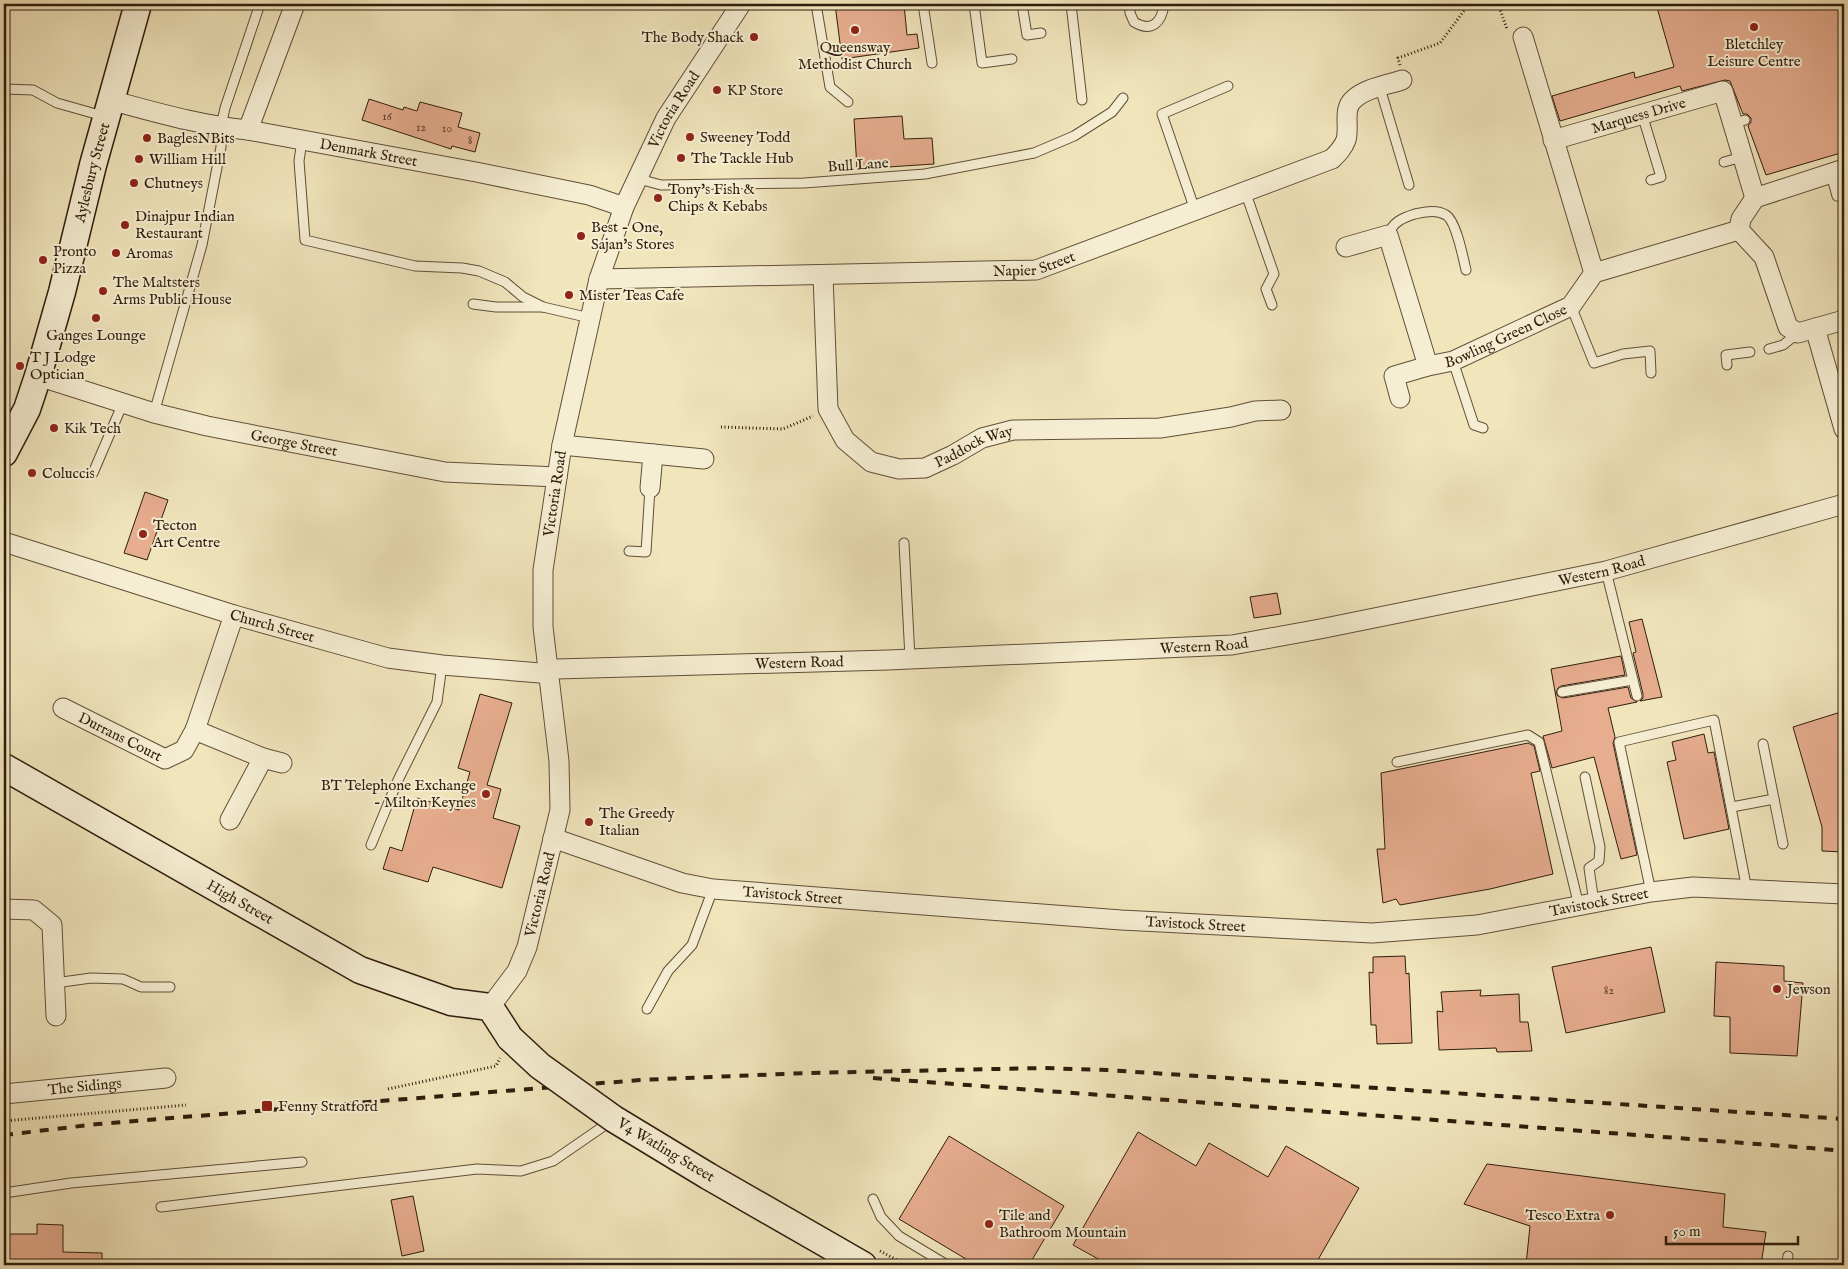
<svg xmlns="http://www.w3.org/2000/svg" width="1848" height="1269" font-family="'IM FELL English',serif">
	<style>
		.building { fill: #e6ad8f; stroke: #2f1d0c }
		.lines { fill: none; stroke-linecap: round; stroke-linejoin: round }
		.lane-casing { stroke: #604f38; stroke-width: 11 }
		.street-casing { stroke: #604f38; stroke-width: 21 }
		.secondary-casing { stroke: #2f1d0c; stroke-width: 29 }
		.path { stroke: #2f1d0c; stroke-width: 3; stroke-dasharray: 1 2.5; stroke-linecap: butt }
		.lane { stroke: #f6eed3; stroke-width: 9 }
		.street { stroke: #f6eed3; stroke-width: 19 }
		.secondary { stroke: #f6eed3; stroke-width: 26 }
		.rail { stroke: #2f1d0c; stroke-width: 4; stroke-dasharray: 9 9; stroke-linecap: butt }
		.secondary-bridge-casing { stroke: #2f1d0c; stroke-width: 29; stroke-linecap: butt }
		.secondary-bridge { stroke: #f6eed3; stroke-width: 26 }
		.poi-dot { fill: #8f2418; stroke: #f6eed3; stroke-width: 2 }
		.labels { text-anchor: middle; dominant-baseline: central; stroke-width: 4; stroke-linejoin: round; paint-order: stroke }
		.number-label { font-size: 12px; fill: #5d412d }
		.poi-label { font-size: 15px; fill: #2f1d0c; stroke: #f6eed3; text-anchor: start }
		.street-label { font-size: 15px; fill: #2f1d0c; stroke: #f6eed3 }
	</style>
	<rect width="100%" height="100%" fill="#f1e5bc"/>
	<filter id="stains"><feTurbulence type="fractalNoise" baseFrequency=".004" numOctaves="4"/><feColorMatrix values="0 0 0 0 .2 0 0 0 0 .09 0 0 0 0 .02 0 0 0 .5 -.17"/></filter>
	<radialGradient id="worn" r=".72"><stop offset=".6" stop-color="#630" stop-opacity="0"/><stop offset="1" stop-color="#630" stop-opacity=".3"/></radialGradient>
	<g class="building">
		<polygon points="835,4 904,4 907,35 917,34 919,48 842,59"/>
		<polygon points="1656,4 1844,4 1844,152 1766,175 1748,126 1751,122 1751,118 1747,114 1743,114 1730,81 1725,80 1682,91 1680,86 1560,121 1552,96 1634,72 1635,78 1674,67"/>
		<polygon points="369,99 403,110 404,107 417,111 420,102 462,113 458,127 480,133 475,152 452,146 451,149 362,120"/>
		<polygon points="902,116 904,139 932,138 934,164 857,169 854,119"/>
		<polygon points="145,492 168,500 147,560 124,553"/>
		<polygon points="1277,593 1281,614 1254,618 1250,597"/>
		<polygon points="1642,619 1662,697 1640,701 1643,698 1643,694 1633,653 1636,652 1629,622"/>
		<polygon points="1621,656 1625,675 1561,686 1558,688 1556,693 1558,696 1563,698 1628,687 1631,698 1637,702 1608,708 1615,737 1613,743 1637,855 1621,859 1594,757 1552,768 1543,736 1562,731 1551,669"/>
		<polygon points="480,694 512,703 487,785 501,789 493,818 520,826 502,888 433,867 428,882 383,869 390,847 402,851 417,798 459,810 470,772 458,768"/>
		<polygon points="1844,711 1844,852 1822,851 1822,827 1793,727"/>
		<polygon points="1704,734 1708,753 1714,752 1729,829 1684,839 1667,762 1676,760 1672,742"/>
		<polygon points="1528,743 1534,746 1540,771 1531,773 1553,874 1490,889 1400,905 1396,899 1383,903 1377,849 1385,849 1381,773"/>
		<polygon points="1651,947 1665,1012 1566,1033 1552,967"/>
		<polygon points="1405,956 1406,974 1409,973 1412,1043 1377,1044 1376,1025 1371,1025 1369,972 1373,973 1373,957"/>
		<polygon points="1716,962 1784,966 1784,981 1803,983 1797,1056 1730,1053 1730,1017 1714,1016"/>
		<polygon points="1481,990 1480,996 1519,994 1520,1022 1528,1022 1532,1051 1497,1052 1496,1048 1439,1050 1437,1011 1443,1012 1441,992"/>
		<polygon points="1138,1132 1196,1166 1209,1143 1268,1177 1286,1146 1359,1188 1315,1265 1109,1265 1073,1245"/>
		<polygon points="949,1136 1064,1206 1029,1265 976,1265 899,1219"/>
		<polygon points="1487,1164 1725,1194 1723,1227 1766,1232 1761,1265 1526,1265 1530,1226 1464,1204"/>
		<polygon points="413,1196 424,1251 402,1256 391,1200"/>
		<polygon points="37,1224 63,1225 63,1252 102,1253 102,1265 4,1265 4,1234 37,1234"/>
	</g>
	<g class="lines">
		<defs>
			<g id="lane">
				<polyline points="816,4 830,87 848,102"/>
				<polyline points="923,4 932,63"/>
				<polyline points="974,4 982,63 1012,59"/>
				<polyline points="1022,4 1027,35 1041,33"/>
				<polyline points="1071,4 1082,100"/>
				<path d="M1130,4V13L1134,22C1152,33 1162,22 1164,4"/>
				<polyline points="1380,88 1409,185"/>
				<polyline points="4,89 33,90 57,103 103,116"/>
				<polyline points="1642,114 1661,177 1651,180"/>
				<polyline points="1733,124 1745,120"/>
				<polyline points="302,140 299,161 305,240 415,266 462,268 479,271 505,282 523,297 543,307"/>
				<polyline points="1724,162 1742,157"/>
				<polyline points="1831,174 1837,196"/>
				<polyline points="639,179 661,185 804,183 925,174 1034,153 1074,136 1112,112 1123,98"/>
				<polyline points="1245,191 1274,274 1266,289 1272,305"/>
				<polyline points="1195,210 1162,114 1228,86"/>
				<path d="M1388,235C1393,222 1402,218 1415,214C1425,212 1436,209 1446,215C1456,221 1463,257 1466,270"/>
				<polyline points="473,304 496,307 543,307 590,318"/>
				<polyline points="1571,306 1594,363 1623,354 1650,351 1651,373"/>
				<polyline points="1769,349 1783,345 1798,333"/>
				<polyline points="1453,361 1474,425 1483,428"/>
				<polyline points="1727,365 1726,355 1750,352"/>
				<polyline points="154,413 202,245 221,147 221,126 225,108 260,4"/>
				<polyline points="93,473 123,403"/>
				<polyline points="904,543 910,658"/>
				<polyline points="629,551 646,552 650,488"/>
				<polyline points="1606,571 1637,696"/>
				<polyline points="1562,692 1633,680"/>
				<polyline points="1763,744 1774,799"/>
				<polyline points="1397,762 1528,735 1539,742 1579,906"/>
				<polyline points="1585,777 1600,847 1599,861 1589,868 1594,903"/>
				<polyline points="1732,807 1774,799 1783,844"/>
				<polyline points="371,845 398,780 437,702 442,665"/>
				<polyline points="1651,892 1619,742 1714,720 1747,890"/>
				<polyline points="55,983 91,978 123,979 141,987 170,987"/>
				<polyline points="647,1009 668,971 692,945 713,889"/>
				<polyline points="4,1193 71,1183 302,1162"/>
				<polyline points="873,1199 881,1217 899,1236 947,1265"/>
				<polyline points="161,1207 477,1169 521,1171 553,1161 611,1121"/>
				<polyline points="1786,1265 1788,1256"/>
			</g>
			<g id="street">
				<polyline points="1523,37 1594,273"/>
				<path id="s1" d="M110,100C155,112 202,126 248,130L476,172L589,195L624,207"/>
				<polyline points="248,130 295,4"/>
				<path id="s2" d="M1553,140L1723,91L1755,198"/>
				<polyline points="1844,169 1755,198 1741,219 1739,230 1764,257 1788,327 1798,333 1844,320"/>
				<polyline points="1346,247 1388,235 1428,366"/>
				<path id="s3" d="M823,275L828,409L845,440L871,462L899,469L925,468L953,455L982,438L1013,430L1160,428L1231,417L1255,411L1281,410"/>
				<path id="s4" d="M599,279L1036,270L1332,159C1338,153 1343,148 1346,140C1350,126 1342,109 1354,99C1366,88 1387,85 1402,80"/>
				<polyline points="1815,328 1844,429"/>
				<path id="s5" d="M38,376L154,413L207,426L445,472L557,477"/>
				<path id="s6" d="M1400,398L1394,376L1428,366L1453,361L1571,306L1594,273L1739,230"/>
				<polyline points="562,445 704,459"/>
				<polyline points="650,488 653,454"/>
				<path id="s7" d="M4,542L234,615L388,658L442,665L540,673L556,669L888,660L1232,645L1320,629L1606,571L1844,504"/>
				<path id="s8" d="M63,708L165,759L184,750L195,730L263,758L282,763"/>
				<polyline points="195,730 234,615"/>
				<polyline points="230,820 263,758"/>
				<path id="s9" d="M553,838L682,883L713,889L1121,920L1372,933L1477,925L1651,892L1693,887L1844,894"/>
				<polyline points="4,909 34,910 52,925 56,1016"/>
				<path id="s10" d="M490,1007L517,971L527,947L560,810L559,761L543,627V570L562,445L599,279L624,207L666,118L741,4"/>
				<path id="s11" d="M4,1094L166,1078"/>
			</g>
			<g id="secondary">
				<path id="s12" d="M4,453L27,409L38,376L62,292L93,165L138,4"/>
				<path id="s13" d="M4,767L360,970L451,1002L490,1007L510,1038"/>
				<polyline points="708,1176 863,1265"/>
			</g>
		</defs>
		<use href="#lane" class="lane-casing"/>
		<use href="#street" class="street-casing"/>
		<use href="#secondary" class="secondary-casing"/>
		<g class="path">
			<polyline points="472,4 484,7 485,4"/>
			<polyline points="1498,4 1507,29"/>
			<polyline points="1400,65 1398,58 1440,43 1469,4"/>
			<polyline points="721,427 783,429 813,416"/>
			<polyline points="388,1089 496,1066 500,1058"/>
			<polyline points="4,1121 186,1105"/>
			<polyline points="880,1251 906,1265"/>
		</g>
		<use href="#lane" class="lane"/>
		<use href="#street" class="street"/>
		<use href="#secondary" class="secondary"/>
		<g class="rail">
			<polyline points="873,1078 1811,1148 1844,1151"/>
			<polyline points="4,1135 98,1124 640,1080 808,1073 1043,1068 1107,1070 1844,1119"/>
		</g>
		<defs>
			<polyline id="secondary-bridge" points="510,1038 540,1066 614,1119 708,1176"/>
		</defs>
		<use href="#secondary-bridge" class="secondary-bridge-casing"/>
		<use href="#secondary-bridge" class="secondary-bridge"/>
	</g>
	<g class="poi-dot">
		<circle cx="1754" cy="27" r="5"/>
		<circle cx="855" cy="30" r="5"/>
		<circle cx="754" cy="37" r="5"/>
		<circle cx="717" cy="90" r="5"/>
		<circle cx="690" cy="137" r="5"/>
		<circle cx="147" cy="138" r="5"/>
		<circle cx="681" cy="158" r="5"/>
		<circle cx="139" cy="159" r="5"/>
		<circle cx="134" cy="183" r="5"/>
		<circle cx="658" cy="198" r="5"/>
		<circle cx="125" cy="225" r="5"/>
		<circle cx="581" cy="236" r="5"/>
		<circle cx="116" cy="253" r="5"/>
		<circle cx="43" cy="260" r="5"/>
		<circle cx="103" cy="291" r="5"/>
		<circle cx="569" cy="295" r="5"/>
		<circle cx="96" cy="318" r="5"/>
		<circle cx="20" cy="366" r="5"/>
		<circle cx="54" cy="428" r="5"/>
		<circle cx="32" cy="473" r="5"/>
		<circle cx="143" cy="534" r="5"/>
		<circle cx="486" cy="794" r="5"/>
		<circle cx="589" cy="822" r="5"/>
		<circle cx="1777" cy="989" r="5"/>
		<rect x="261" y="1100" width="12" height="12" rx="2.5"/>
		<circle cx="1610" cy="1215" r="5"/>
		<circle cx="989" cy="1224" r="5"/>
	</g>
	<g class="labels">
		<g class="number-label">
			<text x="387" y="116">16</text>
			<text x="421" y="127">12</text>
			<text x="447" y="128">10</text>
			<text x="470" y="140">8</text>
			<text x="1609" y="990">82</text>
		</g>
		<g class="poi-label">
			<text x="744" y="37" text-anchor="end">The Body Shack</text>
			<text x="1754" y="44" text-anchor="middle">Bletchley<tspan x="1754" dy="17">Leisure Centre</tspan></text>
			<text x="855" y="47" text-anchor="middle">Queensway<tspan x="855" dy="17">Methodist Church</tspan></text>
			<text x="727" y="90">KP Store</text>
			<text x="700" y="137">Sweeney Todd</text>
			<text x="157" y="138">BaglesNBits</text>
			<text x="691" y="158">The Tackle Hub</text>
			<text x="149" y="159">William Hill</text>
			<text x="144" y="183">Chutneys</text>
			<text x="668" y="189">Tony's Fish &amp;<tspan x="668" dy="17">Chips &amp; Kebabs</tspan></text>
			<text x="135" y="216">Dinajpur Indian<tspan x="135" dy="17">Restaurant</tspan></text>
			<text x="591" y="227">Best - One,<tspan x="591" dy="17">Sajan's Stores</tspan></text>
			<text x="53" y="251">Pronto<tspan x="53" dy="17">Pizza</tspan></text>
			<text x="126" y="253">Aromas</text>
			<text x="113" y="282">The Maltsters<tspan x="113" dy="17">Arms Public House</tspan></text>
			<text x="579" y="295">Mister Teas Cafe</text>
			<text x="96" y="335" text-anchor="middle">Ganges Lounge</text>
			<text x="30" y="357">T J Lodge<tspan x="30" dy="17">Optician</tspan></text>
			<text x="64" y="428">Kik Tech</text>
			<text x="42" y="473">Coluccis</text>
			<text x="153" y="525">Tecton<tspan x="153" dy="17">Art Centre</tspan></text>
			<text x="476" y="785" text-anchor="end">BT Telephone Exchange<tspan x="476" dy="17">- Milton Keynes</tspan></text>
			<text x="599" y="813">The Greedy<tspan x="599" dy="17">Italian</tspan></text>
			<text x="1787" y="989">Jewson</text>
			<text x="278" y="1106">Fenny Stratford</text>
			<text x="999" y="1215">Tile and<tspan x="999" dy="17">Bathroom Mountain</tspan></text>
			<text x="1600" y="1215" text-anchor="end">Tesco Extra</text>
		</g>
		<g class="street-label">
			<text stroke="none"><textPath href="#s10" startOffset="935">Victoria Road</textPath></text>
			<text stroke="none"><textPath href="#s2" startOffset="89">Marquess Drive</textPath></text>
			<text stroke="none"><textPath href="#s1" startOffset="264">Denmark Street</textPath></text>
			<text transform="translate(858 165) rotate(-4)">Bull Lane</text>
			<text stroke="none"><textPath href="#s12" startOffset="295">Aylesbury Street</textPath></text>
			<text stroke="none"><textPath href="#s4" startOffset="436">Napier Street</textPath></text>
			<text stroke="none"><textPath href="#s6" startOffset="142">Bowling Green Close</textPath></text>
			<text stroke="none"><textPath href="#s5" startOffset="265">George Street</textPath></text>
			<text stroke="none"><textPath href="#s3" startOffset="312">Paddock Way</textPath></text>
			<text stroke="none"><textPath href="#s10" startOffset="530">Victoria Road</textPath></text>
			<text stroke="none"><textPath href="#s7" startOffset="1624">Western Road</textPath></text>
			<text stroke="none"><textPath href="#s7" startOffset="281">Church Street</textPath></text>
			<text stroke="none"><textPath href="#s7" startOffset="1219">Western Road</textPath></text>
			<text stroke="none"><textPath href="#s7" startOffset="814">Western Road</textPath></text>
			<text stroke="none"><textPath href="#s8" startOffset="64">Durrans Court</textPath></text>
			<text stroke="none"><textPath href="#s10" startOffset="125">Victoria Road</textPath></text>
			<text stroke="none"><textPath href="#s9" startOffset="248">Tavistock Street</textPath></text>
			<text stroke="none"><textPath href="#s13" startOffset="272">High Street</textPath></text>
			<text stroke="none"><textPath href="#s9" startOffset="1058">Tavistock Street</textPath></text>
			<text stroke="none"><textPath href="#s9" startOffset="652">Tavistock Street</textPath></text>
			<text stroke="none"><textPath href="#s11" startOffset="81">The Sidings</textPath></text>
			<text transform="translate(666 1150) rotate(31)">V4 Watling Street</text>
		</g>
	</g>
	<rect width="1848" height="1269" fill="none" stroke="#f1e5bc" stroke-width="20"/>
	<rect x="5" y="5" width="1838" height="1259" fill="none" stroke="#2f1d0c" stroke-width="2.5"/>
	<rect x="10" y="10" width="1828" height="1249" fill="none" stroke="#2f1d0c"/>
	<path d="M1666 1236v8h132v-8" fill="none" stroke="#2f1d0c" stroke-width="2.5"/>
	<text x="1673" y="1236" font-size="15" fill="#2f1d0c" stroke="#f6eed3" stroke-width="4" paint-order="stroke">50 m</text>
	<rect width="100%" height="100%" filter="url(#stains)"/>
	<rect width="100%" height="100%" fill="url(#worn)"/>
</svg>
